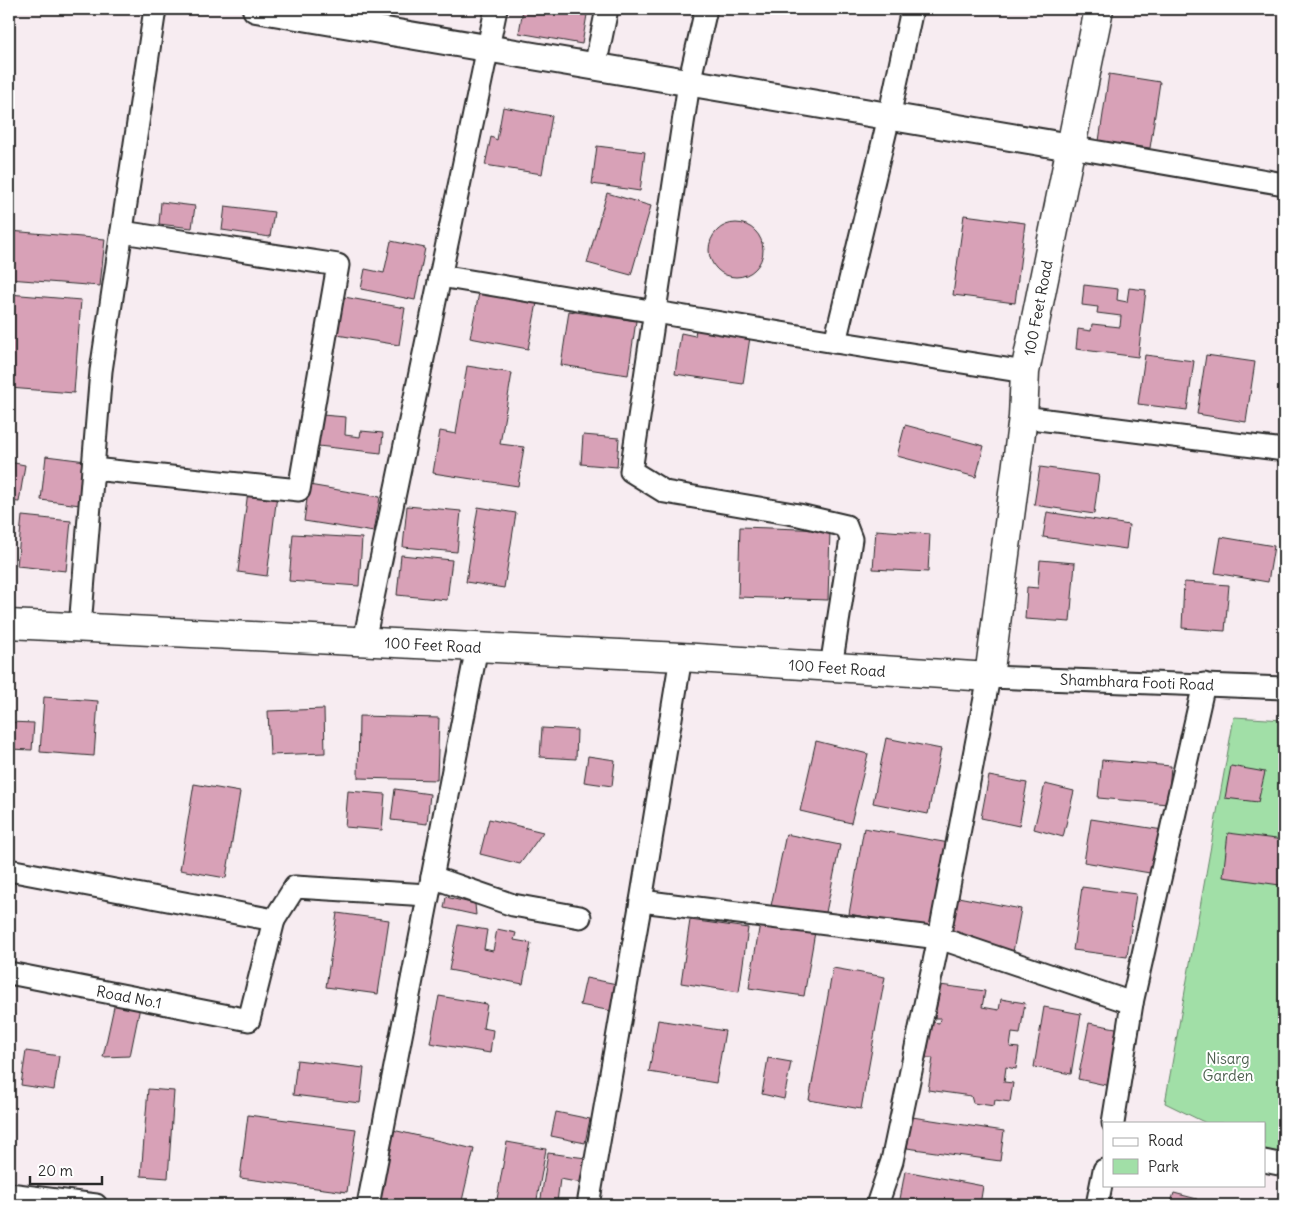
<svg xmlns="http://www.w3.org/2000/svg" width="1293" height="1214" font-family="Delius,sans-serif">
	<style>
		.green { fill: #a1dfa7; stroke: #668569 }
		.building { fill: #d8a1b7; stroke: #2b2b2b }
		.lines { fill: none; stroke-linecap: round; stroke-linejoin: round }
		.minor-casing { stroke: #2b2b2b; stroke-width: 25 }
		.tertiary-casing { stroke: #2b2b2b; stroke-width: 30 }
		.secondary-casing { stroke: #2b2b2b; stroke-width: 31 }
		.minor { stroke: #fff; stroke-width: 21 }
		.tertiary { stroke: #fff; stroke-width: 26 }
		.secondary { stroke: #fff; stroke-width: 28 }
		.labels { text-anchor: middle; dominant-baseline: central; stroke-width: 4; stroke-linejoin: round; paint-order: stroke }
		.street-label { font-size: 15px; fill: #2b2b2b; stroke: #fff }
		.park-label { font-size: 15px; fill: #4e6150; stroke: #fff }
	</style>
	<rect width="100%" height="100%" fill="#f7ecf1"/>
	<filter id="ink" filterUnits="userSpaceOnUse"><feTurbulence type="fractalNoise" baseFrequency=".02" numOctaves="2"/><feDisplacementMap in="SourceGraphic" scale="10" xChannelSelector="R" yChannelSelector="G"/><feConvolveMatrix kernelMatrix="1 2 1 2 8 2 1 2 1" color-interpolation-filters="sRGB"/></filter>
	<g filter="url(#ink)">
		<polygon class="green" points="1234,717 1284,720 1284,1161 1264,1151 1264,1123 1206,1123 1165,1103"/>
		<g class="building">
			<polygon points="523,9 588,9 582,44 519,33"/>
			<polygon points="1109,74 1160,82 1150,148 1099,141"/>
			<polygon points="503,107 552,116 542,174 485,165 491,137 497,140"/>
			<polygon points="597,146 645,152 640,191 592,184"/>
			<polygon points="607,193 651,206 631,275 587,263"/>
			<polygon points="161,202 195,206 192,228 159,224"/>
			<polygon points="225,206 274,212 270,237 222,230"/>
			<polygon points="964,215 1025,223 1015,303 953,295"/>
			<circle cx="736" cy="250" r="27"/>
			<polygon points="10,231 105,239 100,286 9,279"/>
			<polygon points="391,241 425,248 415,300 361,289 365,269 384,273"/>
			<polygon points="1084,285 1118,289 1117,300 1127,302 1129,288 1146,290 1138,357 1076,349 1078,329 1091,331 1092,324 1120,327 1121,316 1097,313 1098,307 1082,305"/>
			<polygon points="479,293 537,303 528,349 470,338"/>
			<polygon points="9,294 81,300 74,393 9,388"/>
			<polygon points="344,297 405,308 399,345 337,335"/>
			<polygon points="569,311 636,321 628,375 561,365"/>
			<polygon points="696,329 750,337 743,384 675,374 681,333 695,336"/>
			<polygon points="1145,355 1194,361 1187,410 1138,404"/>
			<polygon points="1206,355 1255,362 1246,422 1197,414"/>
			<polygon points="467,366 512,373 500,444 524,447 518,486 433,473 440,431 456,434"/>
			<polygon points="322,415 346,417 345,435 360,437 361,431 383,433 381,453 318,446"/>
			<polygon points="905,425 984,446 976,477 897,456"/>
			<polygon points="583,435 619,438 617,467 581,464"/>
			<polygon points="46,456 86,461 80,505 41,500"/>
			<polygon points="9,462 25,465 19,502 9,501"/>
			<polygon points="1040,467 1099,475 1094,514 1034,505"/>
			<polygon points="309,485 380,497 374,532 304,521"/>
			<polygon points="248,491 277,495 267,576 238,572"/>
			<polygon points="407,506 461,511 457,552 403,547"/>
			<polygon points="478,507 516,513 504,588 466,582"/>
			<polygon points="1047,512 1129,525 1126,549 1043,537"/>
			<polygon points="22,516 71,521 66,571 17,566"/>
			<polygon points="740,527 830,530 828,600 738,597"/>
			<polygon points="876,530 930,534 928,572 873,569"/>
			<polygon points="293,534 362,538 359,586 289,581"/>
			<polygon points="1221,537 1274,546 1268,582 1215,573"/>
			<polygon points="401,555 452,560 447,600 397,595"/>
			<polygon points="1040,560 1075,563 1070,622 1025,619 1027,587 1038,588"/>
			<polygon points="1184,582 1229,585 1225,631 1182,628"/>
			<polygon points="44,697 98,701 94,756 40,752"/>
			<polygon points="324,709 325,753 270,755 268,711"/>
			<polygon points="359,716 439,718 437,780 358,778"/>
			<polygon points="9,722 34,723 32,750 9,749"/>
			<polygon points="542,728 577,730 576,759 540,757"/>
			<polygon points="886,738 941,749 928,814 873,803"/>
			<polygon points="816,741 868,754 851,823 800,811"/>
			<polygon points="588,756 615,760 612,786 584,782"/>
			<polygon points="1102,760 1171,766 1168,804 1098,798"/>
			<polygon points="1231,766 1265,772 1258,802 1225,798"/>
			<polygon points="989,776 1027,783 1019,826 981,818"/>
			<polygon points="194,784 240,792 226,878 180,870"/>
			<polygon points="1045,784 1074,791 1063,837 1034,829"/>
			<polygon points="395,789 430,794 427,824 391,820"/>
			<polygon points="348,791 385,794 382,830 345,827"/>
			<polygon points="489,819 543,832 520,864 480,854"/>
			<polygon points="1091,819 1163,830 1156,874 1084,862"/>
			<polygon points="864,828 949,843 934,929 849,914"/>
			<polygon points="1228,833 1284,840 1280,885 1223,877"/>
			<polygon points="786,834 840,845 825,917 771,906"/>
			<polygon points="1082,887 1136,894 1127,957 1073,950"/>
			<polygon points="446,897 475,904 476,915 444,908"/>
			<polygon points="958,897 1021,909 1013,952 950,939"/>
			<polygon points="337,913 389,920 378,994 326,987"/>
			<polygon points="690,920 748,928 739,992 681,983"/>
			<polygon points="760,923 815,932 804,996 749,988"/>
			<polygon points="458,925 487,930 484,949 493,951 497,929 516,933 514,940 531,943 523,984 449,970"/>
			<polygon points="833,968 885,977 861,1109 809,1100"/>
			<polygon points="586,978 617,984 612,1011 580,1005"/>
			<polygon points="940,985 985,991 982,1007 999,1010 1001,999 1025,1003 1020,1034 1012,1033 1010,1047 1019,1048 1016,1069 1006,1067 1004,1082 1013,1083 1010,1102 995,1100 994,1106 973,1103 971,1096 928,1090 933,1058 926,1058 932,1022 939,1023 940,1018 935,1018"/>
			<polygon points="439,996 487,1004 483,1028 493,1030 490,1053 430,1043"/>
			<polygon points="115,1002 140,1007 130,1056 103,1057"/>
			<polygon points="1044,1007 1081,1014 1071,1074 1034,1067"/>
			<polygon points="658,1020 725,1031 716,1083 649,1072"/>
			<polygon points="1089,1023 1121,1029 1110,1086 1078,1079"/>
			<polygon points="26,1051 59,1056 54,1090 21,1085"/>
			<polygon points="768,1058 791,1062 784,1099 762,1094"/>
			<polygon points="297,1060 364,1068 360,1103 293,1095"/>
			<polygon points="148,1089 174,1091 168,1178 141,1176"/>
			<polygon points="556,1112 590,1119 585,1143 551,1136"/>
			<polygon points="248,1115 356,1129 347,1192 240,1178"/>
			<polygon points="912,1117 1004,1131 1000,1161 907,1148"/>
			<polygon points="393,1130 474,1149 461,1205 378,1205"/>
			<polygon points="507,1142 546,1149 536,1205 496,1205"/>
			<polygon points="548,1153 586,1158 582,1183 560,1179 557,1202 577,1205 540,1205"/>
			<polygon points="905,1171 983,1186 980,1205 899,1205"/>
			<polygon points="1174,1193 1197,1199 1195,1205 1170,1205"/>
		</g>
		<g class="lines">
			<defs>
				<g id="minor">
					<polyline points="706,9 689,83 631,471 665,492 799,515 846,526 851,539 831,667"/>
					<polyline points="595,67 607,9"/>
					<polyline points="1070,147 1284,184"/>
					<polyline points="440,276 835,342 1025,372"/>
					<polyline points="835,342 889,117 912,9"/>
					<polyline points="1023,417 1284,450"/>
					<polyline points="93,469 299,490 338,265 122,232"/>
					<polyline points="80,627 101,371 155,9"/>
					<polyline points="364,641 496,9"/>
					<polyline points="9,870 274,920 295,887 428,895"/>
					<polyline points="432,877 513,905 580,917"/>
					<polyline points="641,901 939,938 1132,1003"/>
					<polyline points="9,973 249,1020 274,920"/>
					<polyline points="1113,1123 1132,1003 1204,684"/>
					<polyline points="1264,1161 1284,1165"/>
					<polyline points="9,1194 96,1205"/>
					<polyline points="368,1205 477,647"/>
					<polyline points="588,1205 641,901 681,657"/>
					<polyline points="877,1205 892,1161 939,938 989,677 1284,688"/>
					<polyline points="1097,1205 1104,1170"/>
				</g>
				<polyline id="tertiary" points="256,9 1070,147"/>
				<polyline id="secondary" points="9,624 681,657 989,677 1023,417 1025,372 1099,9"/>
			</defs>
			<use href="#minor" class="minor-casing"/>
			<use href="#tertiary" class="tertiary-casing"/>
			<use href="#secondary" class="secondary-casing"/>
			<use href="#minor" class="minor"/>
			<use href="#tertiary" class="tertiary"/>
			<use href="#secondary" class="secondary"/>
		</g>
	</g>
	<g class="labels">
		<g class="street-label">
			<text transform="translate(1038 308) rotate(-79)">100 Feet Road</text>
			<text transform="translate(433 645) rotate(3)">100 Feet Road</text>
			<text transform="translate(837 668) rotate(4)">100 Feet Road</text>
			<text transform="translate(1137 682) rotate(2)">Shambhara Footi Road</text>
			<text transform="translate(129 997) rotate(11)">Road No.1</text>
		</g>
		<g class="park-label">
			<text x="1228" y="1058">Nisarg<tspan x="1228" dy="17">Garden</tspan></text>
		</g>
	</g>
	<rect width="1293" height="1214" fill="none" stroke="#fff" stroke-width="30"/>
	<rect x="15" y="15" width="1263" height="1184" fill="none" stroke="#2b2b2b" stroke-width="2" filter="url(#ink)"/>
	<rect x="1103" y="1122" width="162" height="65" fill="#ffffff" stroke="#aaaaaa"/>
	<rect x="1113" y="1138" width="25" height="8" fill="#ffffff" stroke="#aaaaaa"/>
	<text x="1148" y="1146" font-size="15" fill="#2b2b2b">Road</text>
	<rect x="1113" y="1159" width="25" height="15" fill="#a1dfa7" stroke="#aaaaaa"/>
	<text x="1148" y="1172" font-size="15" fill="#2b2b2b">Park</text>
	<path d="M30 1176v8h72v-8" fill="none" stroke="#2b2b2b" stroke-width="2.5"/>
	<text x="38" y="1176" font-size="15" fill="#2b2b2b" stroke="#ffffff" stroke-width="4" paint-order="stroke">20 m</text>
</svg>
